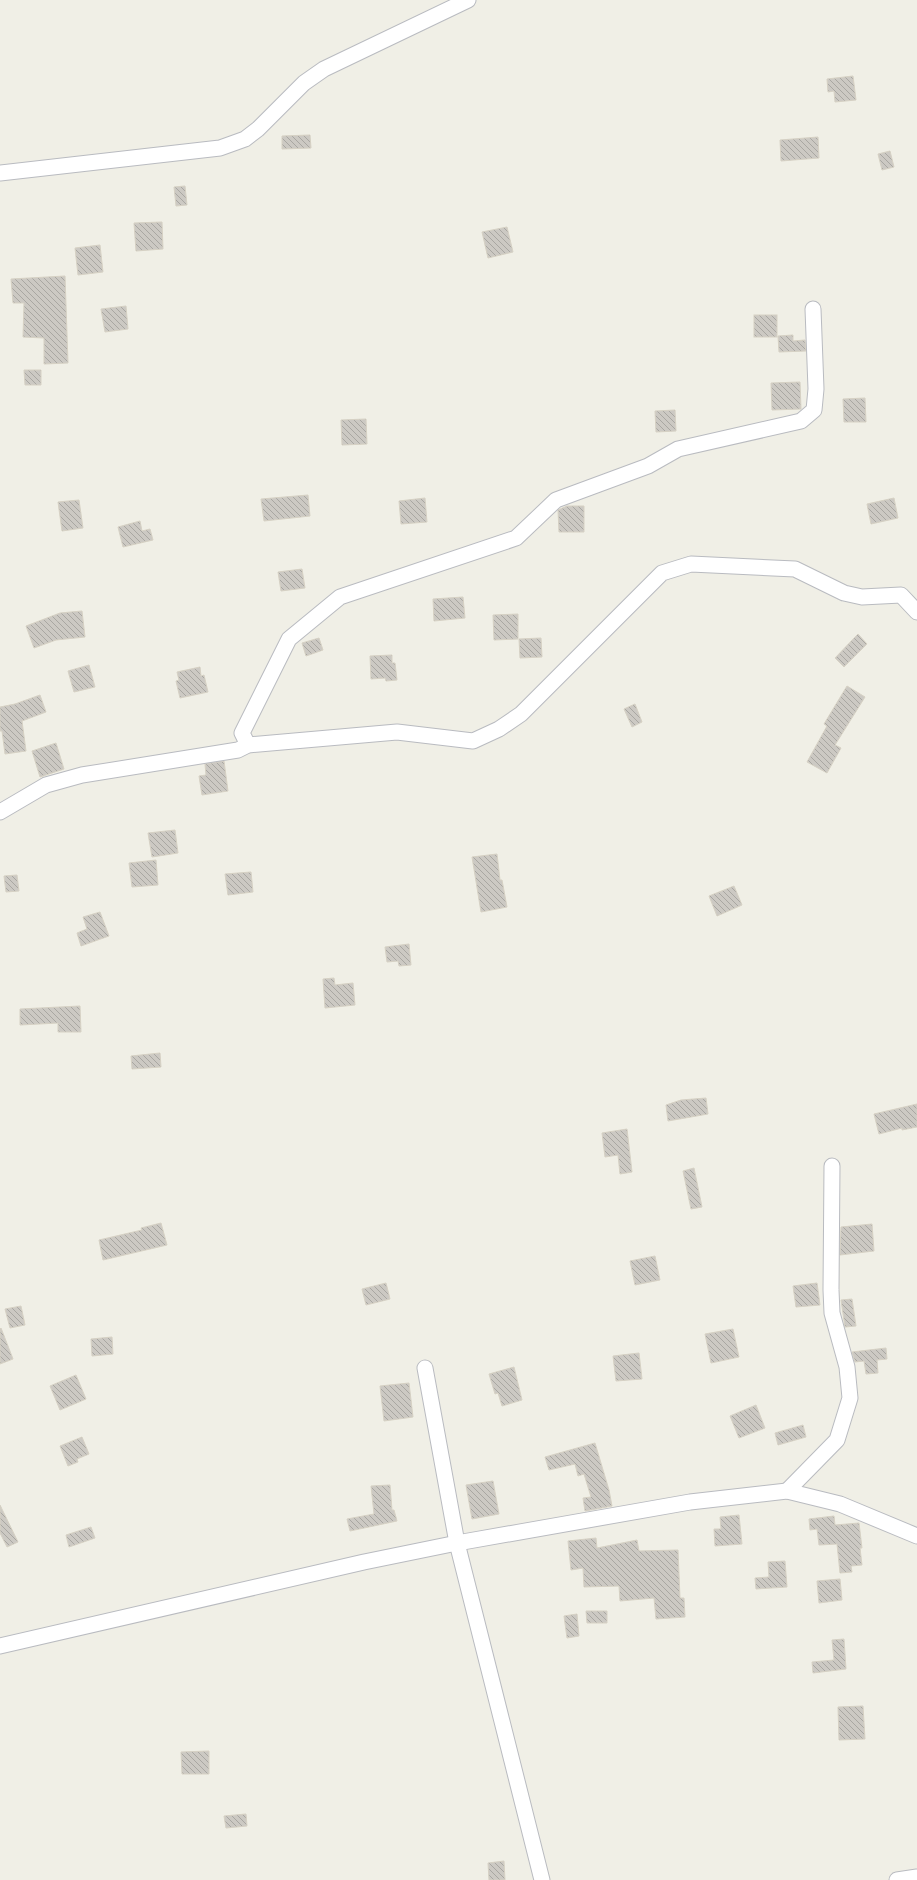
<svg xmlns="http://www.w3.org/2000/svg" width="917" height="1880" font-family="'DM Sans',sans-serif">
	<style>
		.building { fill: url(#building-back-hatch); stroke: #d6d1c4 }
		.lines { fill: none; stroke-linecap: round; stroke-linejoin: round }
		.street-casing { stroke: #b9bbc0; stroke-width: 17 }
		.street { stroke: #fff; stroke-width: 15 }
	</style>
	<defs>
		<pattern id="building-back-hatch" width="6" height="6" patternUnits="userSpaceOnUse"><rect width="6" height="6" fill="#ccc9c3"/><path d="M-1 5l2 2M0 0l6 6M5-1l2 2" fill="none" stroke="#a9a7a2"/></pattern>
	</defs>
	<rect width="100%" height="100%" fill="#f0efe6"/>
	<g class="building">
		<polygon points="853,76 856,100 835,102 834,91 828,92 827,79"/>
		<polygon points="310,135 311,148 282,149 282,136"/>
		<polygon points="818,137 819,158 781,161 780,140"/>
		<polygon points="890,151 894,167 882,170 878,154"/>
		<polygon points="185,186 187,205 176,206 174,187"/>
		<polygon points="162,222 163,249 136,251 134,223"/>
		<polygon points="507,227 513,252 488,258 482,232"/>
		<polygon points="100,245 103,272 78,275 75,248"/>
		<polygon points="65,276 68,363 44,364 44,338 23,337 24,303 13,303 11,279"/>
		<polygon points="126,306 128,329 105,332 101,309"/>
		<rect x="754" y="315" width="23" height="22"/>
		<polygon points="793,335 793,341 805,340 806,351 779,352 778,336"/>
		<polygon points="24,370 41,370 41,385 25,385"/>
		<polygon points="800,382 801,409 772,410 771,383"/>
		<polygon points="865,398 866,422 844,422 843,399"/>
		<polygon points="675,410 676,431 656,432 655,411"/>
		<polygon points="366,419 367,444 342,445 341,420"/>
		<polygon points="308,495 310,516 264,521 261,499"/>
		<polygon points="425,498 427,522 401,524 399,501"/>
		<polygon points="894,498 898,518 871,524 867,504"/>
		<polygon points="79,500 83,528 62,531 58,502"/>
		<polygon points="567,506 584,506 584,532 559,532 558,510"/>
		<polygon points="140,521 142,531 150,529 153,540 123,547 118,527"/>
		<polygon points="302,569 305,588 281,591 278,572"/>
		<polygon points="463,597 465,618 434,621 433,599"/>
		<polygon points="82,611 85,637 56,640 34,648 26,626 60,613"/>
		<polygon points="518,614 518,639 494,640 493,615"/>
		<polygon points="858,634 867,644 844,667 835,658"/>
		<polygon points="319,638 323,650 306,656 302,643"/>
		<polygon points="541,638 542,657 520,658 519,639"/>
		<polygon points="392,655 392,663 395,663 397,680 386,681 385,678 371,679 370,656"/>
		<polygon points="89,665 95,687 74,692 68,671"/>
		<polygon points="200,667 201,676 204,675 208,692 180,698 176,681 179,680 177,672"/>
		<polygon points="847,686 865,697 835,745 841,748 827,773 807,762 827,726 824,724"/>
		<polygon points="40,695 46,712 22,721 26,751 5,754 2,731 0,731 0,707 15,704"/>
		<polygon points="635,704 642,722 632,727 624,709"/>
		<polygon points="56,743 64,769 40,777 32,751"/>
		<polygon points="224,761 228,791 202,795 199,776 206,775 205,764"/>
		<polygon points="175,830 178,853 152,857 148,833"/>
		<polygon points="497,854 500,880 502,880 507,907 481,912 472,857"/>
		<polygon points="156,860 158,885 132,887 129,863"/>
		<polygon points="251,872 253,892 228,895 225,874"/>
		<polygon points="17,875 19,891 6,892 4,876"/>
		<polygon points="734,886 742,905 717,916 709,896"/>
		<polygon points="100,912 109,936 81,946 77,933 87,929 83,917"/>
		<polygon points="409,944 411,965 399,966 398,961 387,962 385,947"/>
		<polygon points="334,978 335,985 353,983 355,1005 325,1008 323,979"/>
		<polygon points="80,1006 81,1032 58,1032 58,1023 20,1025 20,1009"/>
		<polygon points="160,1053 161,1067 132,1069 131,1056"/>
		<polygon points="706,1098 708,1114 668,1121 666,1105 681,1100"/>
		<polygon points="917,1104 917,1127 902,1130 902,1128 879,1134 874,1114"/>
		<polygon points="627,1129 632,1172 620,1174 618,1155 605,1157 602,1133"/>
		<polygon points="694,1168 702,1207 691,1209 683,1171"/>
		<polygon points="161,1223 167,1245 103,1260 99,1240 142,1230 141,1228"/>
		<polygon points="872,1224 874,1251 840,1255 841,1227"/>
		<polygon points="655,1256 660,1280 635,1285 630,1261"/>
		<polygon points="386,1283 390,1299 366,1305 362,1289"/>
		<polygon points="817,1283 820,1305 796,1307 793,1286"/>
		<polygon points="852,1299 856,1326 845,1327 841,1300"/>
		<polygon points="21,1306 25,1325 10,1328 5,1309"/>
		<polygon points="1,1328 13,1359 0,1364 0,1329"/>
		<polygon points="733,1329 739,1357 711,1363 705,1334"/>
		<polygon points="112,1337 113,1354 92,1356 91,1339"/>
		<polygon points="886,1348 887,1359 877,1360 878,1373 866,1374 864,1361 855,1362 852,1352"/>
		<polygon points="639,1353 642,1379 616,1381 613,1356"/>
		<polygon points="514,1367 522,1400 502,1406 498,1393 495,1394 489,1374"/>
		<polygon points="76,1375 86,1399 60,1410 50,1386"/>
		<polygon points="409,1383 413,1417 384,1421 380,1386"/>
		<polygon points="756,1405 765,1428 739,1438 730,1416"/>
		<polygon points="803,1425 806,1437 778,1445 775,1433"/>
		<polygon points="82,1437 89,1454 77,1459 78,1462 68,1466 60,1446"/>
		<polygon points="595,1443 609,1490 612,1506 585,1511 583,1498 591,1497 584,1474 578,1476 575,1464 549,1470 545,1457"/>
		<polygon points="493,1481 499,1514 472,1519 466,1485"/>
		<polygon points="390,1485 392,1510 394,1510 397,1521 350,1531 347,1519 374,1514 371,1486"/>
		<polygon points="0,1505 18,1542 7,1547 0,1533"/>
		<polygon points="739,1515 742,1544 715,1546 714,1529 721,1529 720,1517"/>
		<polygon points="834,1516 835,1525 859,1523 862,1548 860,1548 862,1565 851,1566 852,1572 840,1573 837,1544 819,1545 817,1529 810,1530 809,1519"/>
		<polygon points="91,1527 95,1538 69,1547 66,1535"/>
		<polygon points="596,1538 597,1548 637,1540 639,1551 678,1550 680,1598 684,1598 685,1617 656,1619 654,1598 620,1601 619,1586 584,1587 583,1568 571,1570 568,1541"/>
		<polygon points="785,1561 787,1587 756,1589 755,1578 769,1577 768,1562"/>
		<polygon points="840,1579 842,1600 819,1603 817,1581"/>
		<polygon points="586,1611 607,1611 607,1623 587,1623"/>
		<polygon points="577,1614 579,1636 567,1638 564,1616"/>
		<polygon points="844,1639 846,1669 813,1673 812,1662 834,1660 832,1640"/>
		<polygon points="863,1706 865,1739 839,1740 838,1707"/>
		<polygon points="209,1751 209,1774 182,1774 181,1752"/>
		<polygon points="246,1814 247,1826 226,1828 224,1816"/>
		<polygon points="504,1861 505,1880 489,1880 488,1863"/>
	</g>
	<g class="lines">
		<defs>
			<g id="street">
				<polyline points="0,173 220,148 245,139 258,129 304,83 324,69 468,0"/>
				<polyline points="248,745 242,733 289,639 340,597 516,538 556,500 648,466 678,449 801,421 814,410 816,389 813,309"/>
				<polyline points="0,812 46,785 82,775 238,750 248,745 397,732 473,741 499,729 521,714 662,573 691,564 795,569 844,593 862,597 901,595 917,612"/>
				<polyline points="425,1368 457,1543 542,1880"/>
				<polyline points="787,1491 837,1440 850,1398 847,1367 832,1313 831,1290 832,1166"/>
				<polyline points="0,1646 364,1562 457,1543 690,1502 787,1491 840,1504 917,1536"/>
				<polyline points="897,1880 917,1877"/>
			</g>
		</defs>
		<use href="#street" class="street-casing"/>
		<use href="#street" class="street"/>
	</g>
</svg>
